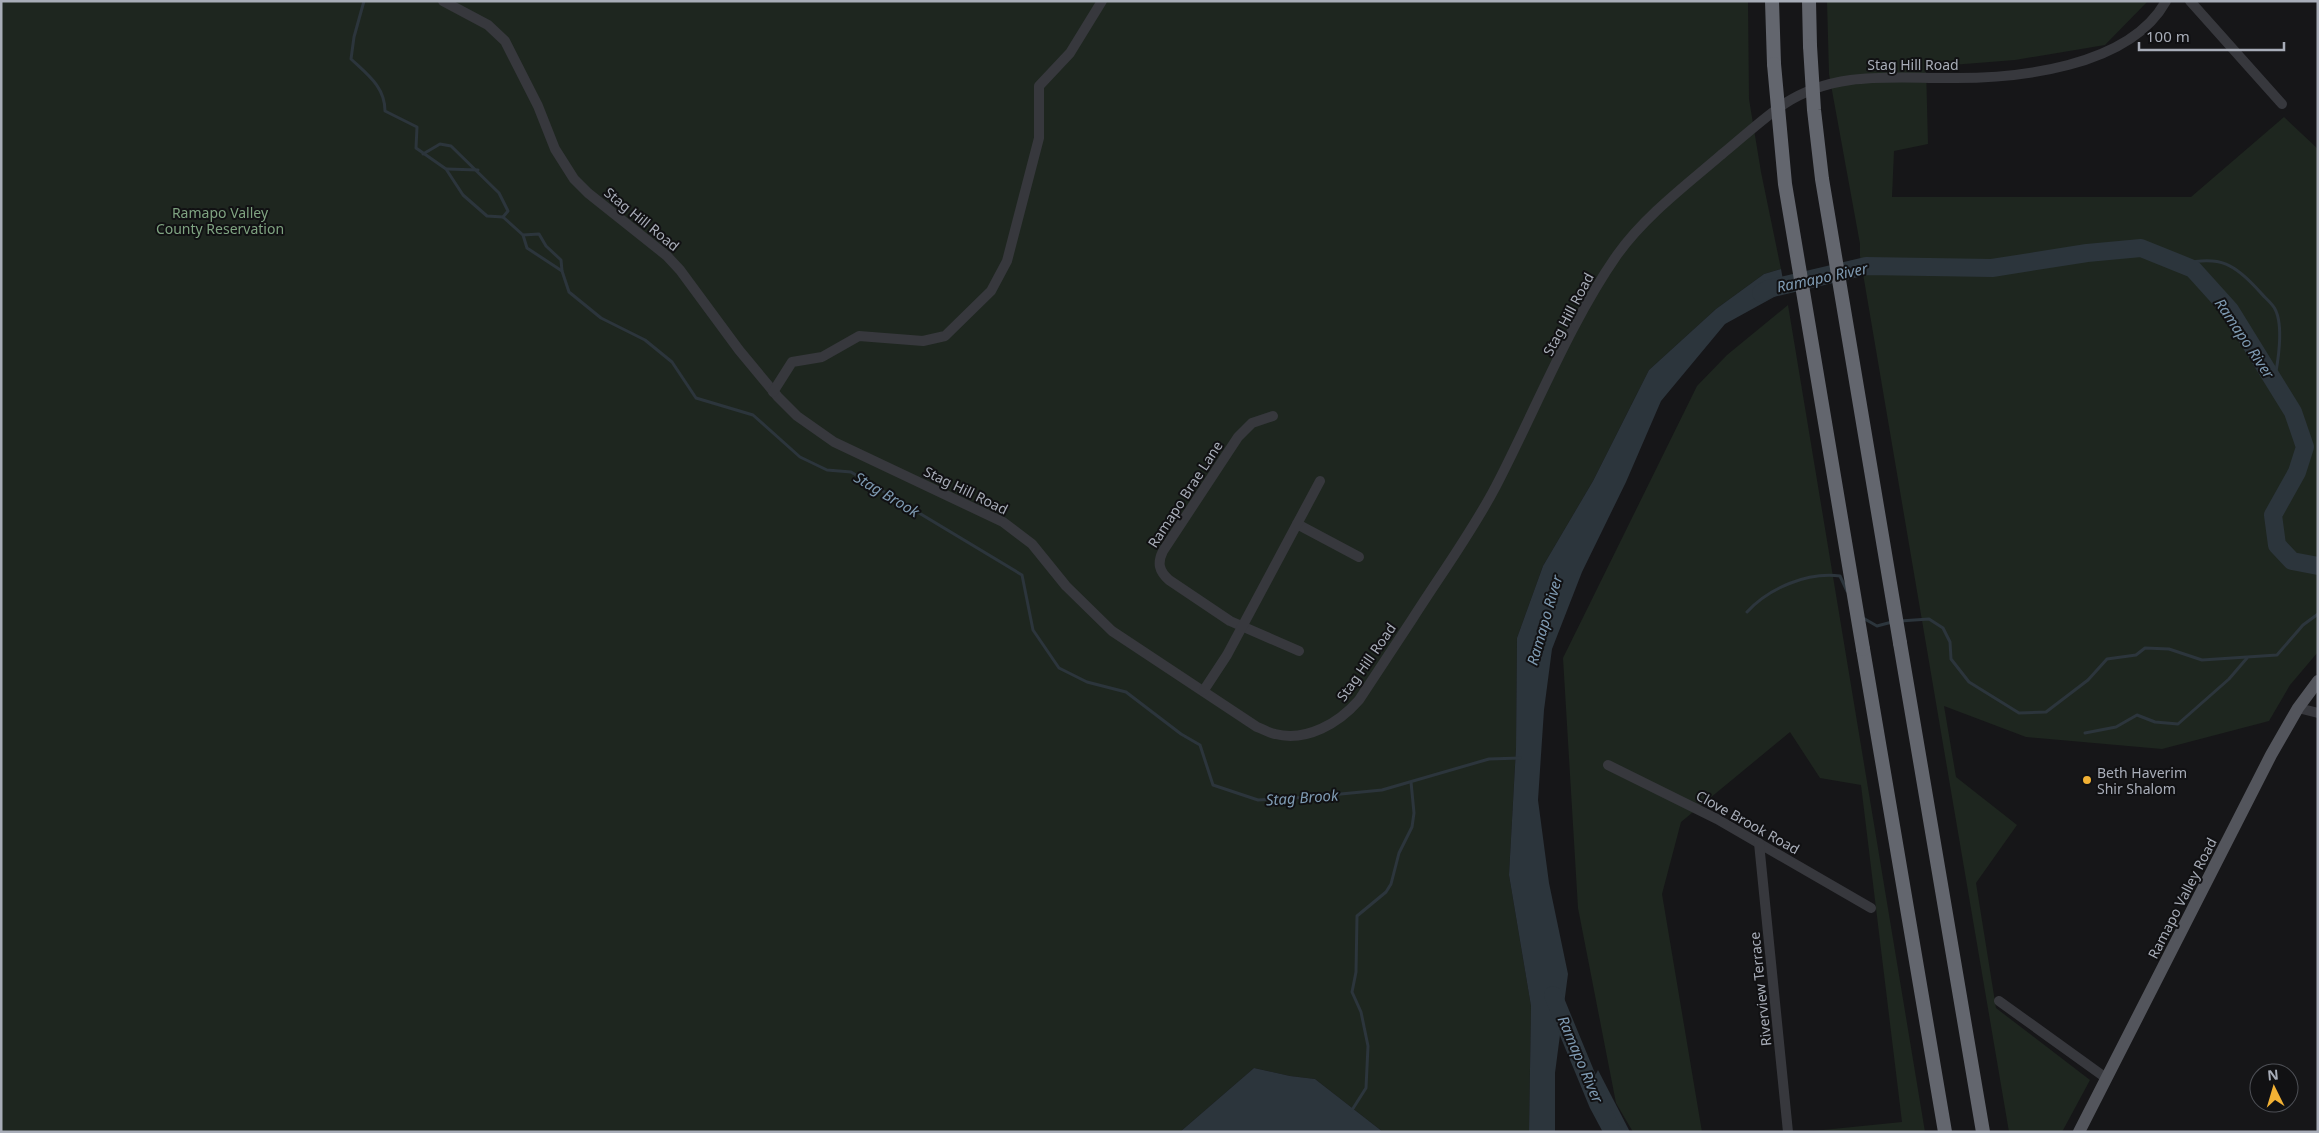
<svg xmlns="http://www.w3.org/2000/svg" width="2319" height="1133" font-family="'Noto Sans',sans-serif">
	<style>
		.green { fill: #1e261f }
		.water { fill: #2c353c }
		.lines { fill: none; stroke-linecap: round; stroke-linejoin: round }
		.stream { stroke: #2c353c; stroke-width: 3 }
		.river { stroke: #2c353c; stroke-width: 18 }
		.minor { stroke: #37383d; stroke-width: 10 }
		.major { stroke: #53555c; stroke-width: 12 }
		.highway { stroke: #63666e; stroke-width: 14 }
		.highway-bridge { stroke: #63666e; stroke-width: 14 }
		.poi-dot { fill: #f2b134; stroke: #111113; stroke-width: 2 }
		.labels { text-anchor: middle; dominant-baseline: central; stroke-width: 4; stroke-linejoin: round; paint-order: stroke }
		.street-label { font-size: 14px; fill: #a8adb8; stroke: #111113 }
		.park-label { font-size: 14px; fill: #7fa381; stroke: #111113 }
		.poi-label { font-size: 14px; fill: #a8adb8; stroke: #111113; text-anchor: start }
		.water-label { font-size: 15px; font-style: italic; fill: #7f9bb3; stroke: #111113 }
	</style>
	<rect width="100%" height="100%" fill="#161618"/>
	<g class="green">
		<polygon points="1,1 1748,1 1749,99 1761,172 1781,269 1764,274 1716,309 1649,370 1593,481 1543,566 1517,638 1516,748 1509,875 1531,1006 1529,1132 1383,1132 1315,1079 1290,1076 1254,1068 1180,1132 1,1132"/>
		<polygon points="1827,1 2148,1 2105,45 2015,60 1926,67 1928,144 1894,151 1892,197 2191,197 2284,117 2318,149 2318,652 2290,685 2269,721 2162,749 2026,737 1944,706 1956,777 2017,825 1976,883 1996,1008 2090,1080 2062,1132 2009,1132 1860,256 1860,244 1829,74"/>
		<polygon points="1788,305 1925,1132 1803,1132 1902,1122 1861,785 1820,778 1790,732 1681,822 1662,894 1702,1132 1633,1132 1616,1103 1578,908 1563,658 1697,386 1727,355"/>
	</g>
	<g class="water">
		<polygon points="1781,269 1785,291 1725,324 1661,401 1626,482 1582,572 1552,649 1544,710 1538,800 1549,883 1568,974 1555,1073 1555,1132 1529,1132 1531,1006 1509,875 1516,748 1517,638 1543,566 1593,481 1649,370 1716,309 1764,274"/>
		<polygon points="1254,1068 1290,1076 1315,1079 1383,1132 1180,1132"/>
		<polygon points="1598,1070 1630,1132 1607,1132 1587,1092"/>
	</g>
	<g class="lines">
		<g class="stream">
			<path d="M364,1L354,37L351,59C368,75 385,87 385,111L417,127L416,148L446,169L463,195L487,216L503,217L523,235L527,248L562,271L569,292L601,318L645,340L672,362L696,398L753,415L800,457L827,470L851,472L1022,575L1033,630L1059,668L1087,682L1126,692L1181,734L1200,745L1213,785L1258,800L1310,797L1382,790L1489,759L1520,758"/>
			<polyline points="423,154 440,144 451,146 499,193 508,211 503,217"/>
			<polyline points="447,169 478,170"/>
			<polyline points="523,235 539,234 546,246 561,260 562,271"/>
			<path d="M2183,264C2220,255 2235,264 2260,292C2264,297 2272,303 2275,309C2284,326 2278,363 2274,381"/>
			<path d="M1747,612C1769,588 1807,572 1840,576L1847,591"/>
			<polyline points="1863,618 1877,626 1892,622"/>
			<polyline points="1900,621 1929,619 1943,628 1950,642 1951,659 1969,682 2019,713 2046,712 2088,680 2107,659 2136,655 2145,648 2169,649 2202,660 2277,655 2303,625 2318,614"/>
			<polyline points="2085,733 2116,727 2137,715 2155,722 2178,724 2229,679 2247,658"/>
			<polyline points="1352,1110 1366,1088 1368,1046 1361,1012 1352,992 1356,972 1357,916 1386,892 1391,884 1399,853 1412,827 1414,813 1411,782"/>
		</g>
		<g class="river">
			<polyline points="1761,293 1768,289 1866,266 1992,268 2087,253 2141,248 2193,269 2230,310 2293,412 2305,447 2297,472 2273,515 2277,545 2292,561 2318,566"/>
			<polyline points="1553,995 1598,1104 1613,1132"/>
		</g>
		<g class="minor">
			<path d="M443,1L488,25L505,41L538,106L555,149L574,179L588,193L667,256L680,270L739,350L778,397L797,416L834,442L1003,522L1032,544L1066,586L1112,631L1257,727C1263,729 1269,733 1275,734C1307,742 1339,723 1359,700C1377,673 1395,645 1413,618C1441,574 1472,532 1496,486C1535,411 1569,324 1617,255C1645,216 1685,186 1721,155C1742,138 1762,119 1784,104C1834,71 1890,78 1947,78C2015,79 2129,68 2166,1"/>
			<polyline points="2190,1 2282,104"/>
			<polyline points="773,392 792,362 822,357 859,336 923,341 945,336 991,291 1007,261 1039,138 1039,86 1070,53 1102,1"/>
			<path d="M1273,416L1252,423L1238,437L1163,551C1157,563 1159,571 1169,580L1230,621L1299,651"/>
			<polyline points="1297,524 1359,557"/>
			<polyline points="1204,690 1227,655 1320,481"/>
			<polyline points="2298,708 2318,713"/>
			<polyline points="1608,765 1717,819 1871,908"/>
			<polyline points="1759,843 1788,1132"/>
			<polyline points="1999,1001 2106,1078"/>
		</g>
		<polyline class="major" points="2079,1132 2271,755 2298,708 2318,681"/>
		<g class="highway">
			<polyline points="1772,1 1774,64"/>
			<polyline points="1809,1 1810,46"/>
			<polyline points="1900,643 1983,1132"/>
			<polyline points="1863,649 1945,1132"/>
		</g>
		<g class="highway-bridge">
			<polyline points="1810,46 1814,110 1822,179 1900,643"/>
			<polyline points="1774,64 1785,184 1863,649"/>
		</g>
	</g>
	<circle class="poi-dot" cx="2087" cy="780" r="5"/>
	<g class="labels">
		<g class="street-label">
			<text x="1913" y="64">Stag Hill Road</text>
			<text transform="translate(642 219) rotate(39)">Stag Hill Road</text>
			<text transform="translate(1568 314) rotate(-62)">Stag Hill Road</text>
			<text transform="translate(966 490) rotate(26)">Stag Hill Road</text>
			<text transform="translate(1185 494) rotate(-57)">Ramapo Brae Lane</text>
			<text transform="translate(1366 662) rotate(-55)">Stag Hill Road</text>
			<text transform="translate(1748 822) rotate(29)">Clove Brook Road</text>
			<text transform="translate(2182 898) rotate(-63)">Ramapo Valley Road</text>
			<text transform="translate(1760 989) rotate(-96)">Riverview Terrace</text>
		</g>
		<g class="park-label">
			<text x="220" y="212">Ramapo Valley<tspan x="220" dy="16">County Reservation</tspan></text>
		</g>
		<g class="poi-label">
			<text x="2097" y="772">Beth Haverim<tspan x="2097" dy="16">Shir Shalom</tspan></text>
		</g>
		<g class="water-label">
			<text transform="translate(1822 277) rotate(-12)">Ramapo River</text>
			<text transform="translate(2245 338) rotate(56)">Ramapo River</text>
			<text transform="translate(887 494) rotate(31)">Stag Brook</text>
			<text transform="translate(1544 620) rotate(-74)">Ramapo River</text>
			<text transform="translate(1302 797) rotate(-4)">Stag Brook</text>
			<text transform="translate(1581 1059) rotate(67)">Ramapo River</text>
		</g>
	</g>
	<rect width="2319" height="1133" fill="none" stroke="#a8adb8" stroke-width="5"/>
	<g transform="translate(2274 1088) rotate(355)"><circle r="24" fill="#111113" stroke="#4d4f55"/>
	<path d="M0-4L9 19L0 12L-9 19Z" fill="#f2b134"/>
	<text y="-8" font-size="14" font-weight="bold" text-anchor="middle" fill="#a8adb8">N</text>
	</g>
	<path d="M2139 42v8h145v-8" fill="none" stroke="#a8adb8" stroke-width="2.5"/>
	<text x="2146" y="42" font-size="15" fill="#a8adb8" stroke="#111113" stroke-width="4" paint-order="stroke">100 m</text>
</svg>
